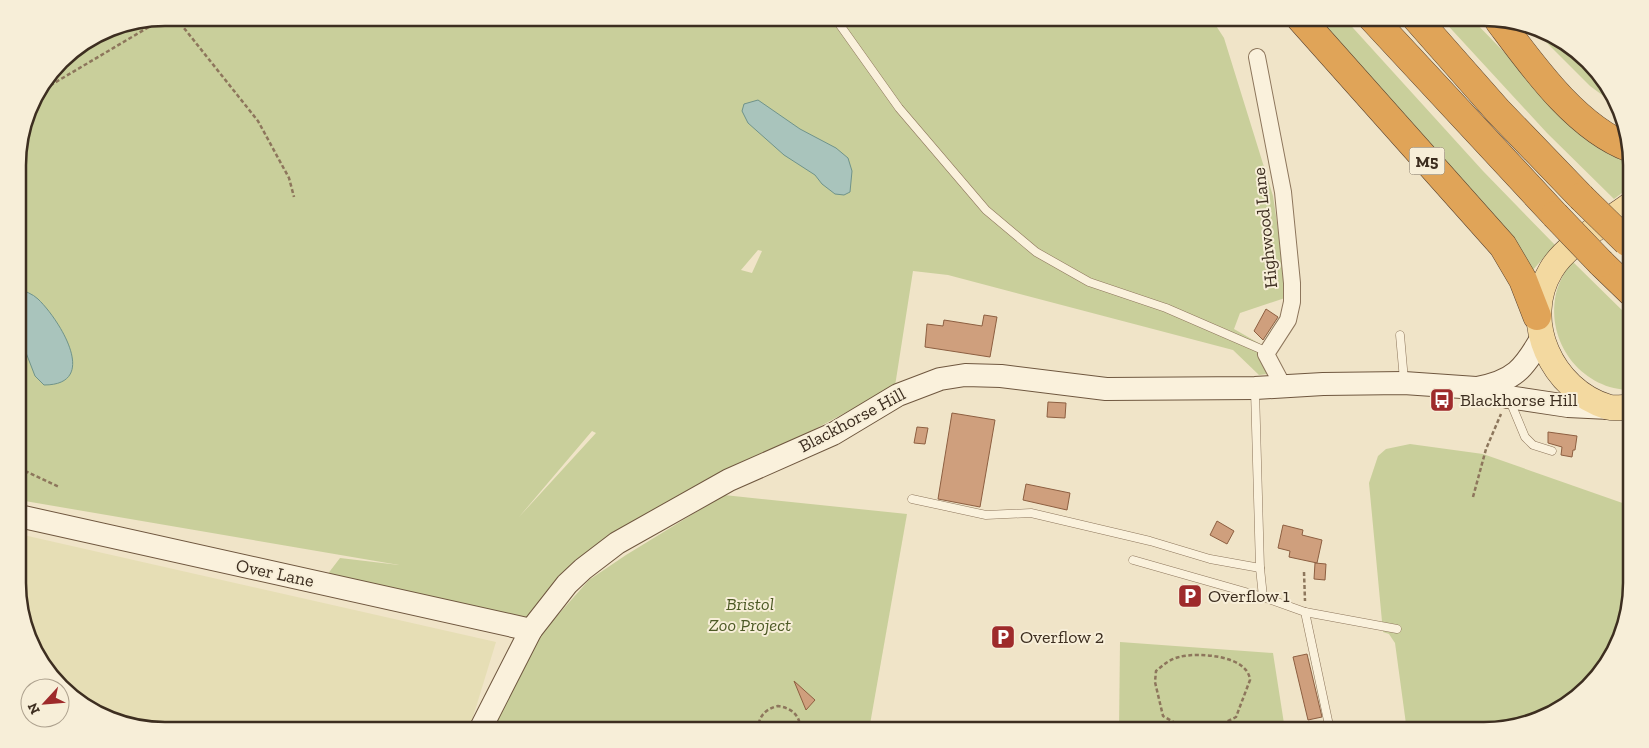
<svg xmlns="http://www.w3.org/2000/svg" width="1649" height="748" font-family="'Zilla Slab',serif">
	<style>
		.farmland { fill: #e6deb5 }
		.green { fill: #c9cf9b; fill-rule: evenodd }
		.water { fill: #a9c4bc; stroke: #6f938a }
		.building { fill: #cf9f7d; stroke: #8d5f41 }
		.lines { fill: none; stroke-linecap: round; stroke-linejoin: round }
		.lane-casing { stroke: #8d765c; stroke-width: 9 }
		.street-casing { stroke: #8d765c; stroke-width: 18 }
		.secondary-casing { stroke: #6f573f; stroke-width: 24 }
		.primary-casing { stroke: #5b4430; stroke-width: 26 }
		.highway-casing { stroke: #5b4430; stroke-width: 29 }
		.path { stroke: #8d765c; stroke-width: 2.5; stroke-dasharray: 4 2.5; stroke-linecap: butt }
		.lane { stroke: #faf1dc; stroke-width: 8 }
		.street { stroke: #faf1dc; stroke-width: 16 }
		.secondary { stroke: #faf1dc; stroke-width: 22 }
		.primary { stroke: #f3d9a0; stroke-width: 25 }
		.highway { stroke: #e0a458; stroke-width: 28 }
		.highway-bridge-casing { stroke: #5b4430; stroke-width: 29; stroke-linecap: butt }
		.highway-bridge { stroke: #e0a458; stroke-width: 28 }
		.labels { text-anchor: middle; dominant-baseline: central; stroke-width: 4; stroke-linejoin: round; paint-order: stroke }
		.shield { fill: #f7eed8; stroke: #756857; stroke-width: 1 }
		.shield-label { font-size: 16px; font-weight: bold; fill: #3d2e20 }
		.street-label { font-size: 18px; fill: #3d2e20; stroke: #f7eed8 }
		.poi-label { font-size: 18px; fill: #3d2e20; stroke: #f7eed8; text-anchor: start }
		.park-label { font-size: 18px; font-style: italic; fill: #4d5a26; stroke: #f7eed8 }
		.rim { fill: none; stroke: #3d2e20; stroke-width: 2.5 }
	</style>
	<rect width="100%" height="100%" fill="#f0e4c8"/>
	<polygon class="farmland" points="19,534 496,642 469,730 165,730 109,719 48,673 19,602"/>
	<g class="green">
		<path d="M165,18H1211L1224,38L1273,196L1288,297L1240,313L1234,329L1269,349L1273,373L1259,375L1233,350L948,275L913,271L895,386L592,549L526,619L327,575L340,558L399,565L19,500L18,155L33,100L68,54L109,29ZM758,250L762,251L752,273L741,270ZM592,431L596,433L519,517Z"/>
		<polygon points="1315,18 1344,18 1483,171 1555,245 1532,271"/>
		<polygon points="1441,18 1471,18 1567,117 1630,157 1630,187 1614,199 1547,133"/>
		<polygon points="1531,27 1540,29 1601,76 1613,103 1590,86"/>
		<path d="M1572,261L1631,319V390C1584,390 1548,346 1555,299C1557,285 1564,273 1572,261Z"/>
		<polygon points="1410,444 1483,454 1631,506 1631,583 1620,639 1566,705 1493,730 1385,730 1406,724 1395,643 1389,634 1383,632 1369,483 1378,456 1386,449"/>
		<polygon points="724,495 907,514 869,730 492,730 540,635 589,580 626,555"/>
		<polygon points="1120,642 1273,653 1285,730 1119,730"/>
	</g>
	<g class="water">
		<polygon points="758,100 800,129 836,148 848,158 852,171 850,192 844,195 835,194 822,184 815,175 784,155 748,123 742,111 744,104"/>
		<path d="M18,288C24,291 33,294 38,299C59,319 101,385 44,385L35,376L18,332Z"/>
	</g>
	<g class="building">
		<polygon points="1266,309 1278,317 1263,340 1254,331"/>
		<polygon points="984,315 997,317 990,357 925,347 927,324 943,326 944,320 982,326"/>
		<polygon points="1048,402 1066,403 1065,418 1047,417"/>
		<polygon points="952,413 995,420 980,507 938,499"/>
		<polygon points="917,427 928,428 925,444 914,443"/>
		<polygon points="1548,432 1577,436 1575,450 1573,450 1572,457 1561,455 1562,447 1548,443"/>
		<polygon points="1026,484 1070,493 1067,510 1023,500"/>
		<polygon points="1217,521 1234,531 1227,544 1210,535"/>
		<polygon points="1283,525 1303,530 1302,535 1322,540 1317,563 1289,557 1290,551 1278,548"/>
		<polygon points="1315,563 1326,564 1325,580 1314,579"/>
		<polygon points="1307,654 1322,717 1308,720 1293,657"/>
		<polygon points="794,681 815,700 806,710"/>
	</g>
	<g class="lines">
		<defs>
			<g id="lane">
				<polyline points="835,18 899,108 986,210 1036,252 1089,282 1166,308 1263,350 1266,354"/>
				<polyline points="1400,335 1404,380"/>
				<polyline points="1255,390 1260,568 1263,597 1305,612 1397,629"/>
				<polyline points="1510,401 1525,437 1533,445 1552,451"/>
				<polyline points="912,499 986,515 1031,513 1150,541 1210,559 1260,568"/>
				<polyline points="1133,560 1263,597"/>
				<polyline points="1305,612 1330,730"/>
			</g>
			<polyline id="street" points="1257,57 1283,192 1292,283 1292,302 1288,320 1266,354 1283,386"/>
			<g id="secondary">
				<path d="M1477,388C1514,381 1524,369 1542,337"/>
				<polyline points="19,516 531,630"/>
				<polyline points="480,730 531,630 567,584 583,569 617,543 729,480 833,434 898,395 940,379 965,375 1001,376 1106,389 1255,388 1323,384 1404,383 1476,388 1508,397 1568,406 1609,408"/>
			</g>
			<path id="primary" d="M1630,205C1606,223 1566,244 1551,270C1520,321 1552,390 1608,407C1615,409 1624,407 1631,407"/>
			<g id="highway">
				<polyline points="1300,18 1503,246 1523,280 1537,316"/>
				<polyline points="1372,18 1555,215"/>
				<polyline points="1416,18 1498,111 1581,197"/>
				<path d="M1499,21C1532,65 1576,128 1630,148"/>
				<polyline points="1601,263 1631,292"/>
			</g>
		</defs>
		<use href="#lane" class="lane-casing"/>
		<use href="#street" class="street-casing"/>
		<use href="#secondary" class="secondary-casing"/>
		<use href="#primary" class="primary-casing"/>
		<use href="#highway" class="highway-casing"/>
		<g class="path">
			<polyline points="176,18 258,121 289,178 294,197"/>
			<polyline points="39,92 164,18"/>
			<polyline points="19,468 59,487"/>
			<polyline points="1473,497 1486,449 1501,414"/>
			<polyline points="1304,572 1305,601"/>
			<path d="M758,730C758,717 765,709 778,706C792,708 801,716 800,730"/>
			<path d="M1187,730L1163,716L1155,682L1156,671C1163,665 1170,659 1179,657C1197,652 1248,655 1250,680L1236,717L1210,730"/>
		</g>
		<use href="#lane" class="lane"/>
		<use href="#street" class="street"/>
		<use href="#secondary" class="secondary"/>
		<use href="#primary" class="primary"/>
		<use href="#highway" class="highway"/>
		<defs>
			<g id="highway-bridge">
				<polyline points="1581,197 1627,242"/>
				<polyline points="1555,215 1601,263"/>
			</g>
		</defs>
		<use href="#highway-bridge" class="highway-bridge-casing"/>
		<use href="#highway-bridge" class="highway-bridge"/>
	</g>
	<defs>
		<symbol id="bus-square" viewBox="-11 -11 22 22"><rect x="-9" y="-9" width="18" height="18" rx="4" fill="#9e2a2b" stroke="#f7eed8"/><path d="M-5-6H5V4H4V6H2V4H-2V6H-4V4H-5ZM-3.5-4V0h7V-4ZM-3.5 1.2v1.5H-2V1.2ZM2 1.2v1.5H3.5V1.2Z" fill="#fff"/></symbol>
		<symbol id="parking-square" viewBox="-11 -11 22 22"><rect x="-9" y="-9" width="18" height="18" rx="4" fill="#9e2a2b" stroke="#f7eed8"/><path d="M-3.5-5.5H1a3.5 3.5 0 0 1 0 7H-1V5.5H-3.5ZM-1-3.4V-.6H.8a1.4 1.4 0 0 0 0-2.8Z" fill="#fff"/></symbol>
	</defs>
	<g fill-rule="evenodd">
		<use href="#bus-square" x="1428" y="386" width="28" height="28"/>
		<use href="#parking-square" x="1176" y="582" width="28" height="28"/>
		<use href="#parking-square" x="989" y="623" width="28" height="28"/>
	</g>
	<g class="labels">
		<rect class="shield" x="1409.5" y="147.5" width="35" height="27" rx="4"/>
		<g class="shield-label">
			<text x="1427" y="161">M5</text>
		</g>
		<g class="street-label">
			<text transform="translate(1265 228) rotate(-96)">Highwood Lane</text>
			<text transform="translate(852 420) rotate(-28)">Blackhorse Hill</text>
			<text transform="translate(275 573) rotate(12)">Over Lane</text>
		</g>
		<g class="poi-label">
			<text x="1460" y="400">Blackhorse Hill</text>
			<text x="1208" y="596">Overflow 1</text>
			<text x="1020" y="637">Overflow 2</text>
		</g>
		<g class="park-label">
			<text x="750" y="604">Bristol<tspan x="750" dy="21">Zoo Project</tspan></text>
		</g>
	</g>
	<path d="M0 0H1649V748H0ZM165 26H1484A139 139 0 0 1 1623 165V583A139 139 0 0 1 1484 722H165A139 139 0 0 1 26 583V165A139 139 0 0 1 165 26Z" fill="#f7eed8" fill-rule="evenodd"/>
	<path class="rim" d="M165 26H1484A139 139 0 0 1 1623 165V583A139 139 0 0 1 1484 722H165A139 139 0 0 1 26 583V165A139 139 0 0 1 165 26Z"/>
	<g transform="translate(45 703) rotate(244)"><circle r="24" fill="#f7eed8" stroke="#ada18e"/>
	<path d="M0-4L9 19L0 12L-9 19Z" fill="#9e2a2b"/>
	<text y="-8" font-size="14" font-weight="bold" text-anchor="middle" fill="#3d2e20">N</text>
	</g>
</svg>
